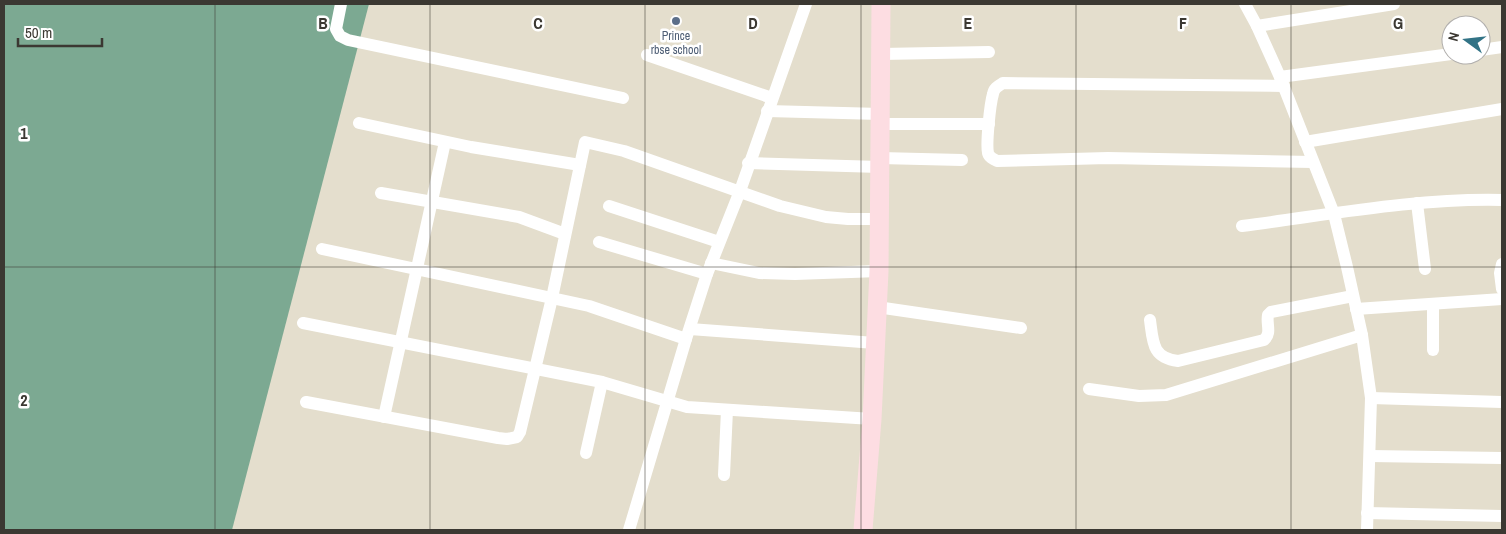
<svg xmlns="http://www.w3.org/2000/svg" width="1506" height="534" font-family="'Archivo Narrow',sans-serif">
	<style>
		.forest { fill: #7ca992 }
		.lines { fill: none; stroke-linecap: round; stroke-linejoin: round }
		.street { stroke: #fff; stroke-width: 12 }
		.secondary { stroke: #fddde2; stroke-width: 19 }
		.grid { fill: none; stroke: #3b3832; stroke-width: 1; stroke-opacity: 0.55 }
		.service-dot { fill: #5c6f8a; stroke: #fff; stroke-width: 2 }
		.labels { text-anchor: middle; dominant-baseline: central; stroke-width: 5; stroke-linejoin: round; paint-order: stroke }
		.service-label { font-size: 12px; fill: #4e5e75; stroke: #fff }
		.grid-label { font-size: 16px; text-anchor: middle; font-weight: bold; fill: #3b3832; stroke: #fff; stroke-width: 5; stroke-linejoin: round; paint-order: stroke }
	</style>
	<rect width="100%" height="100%" fill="#e4decd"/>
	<polygon class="forest" points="4,4 369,4 232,530 4,530"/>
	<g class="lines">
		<g class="street">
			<polyline points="341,4 336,29 340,36 348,40 623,98"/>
			<polyline points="1245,4 1257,26 1280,77 1334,214 1347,267 1362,335 1371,398 1367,530"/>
			<polyline points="1257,26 1394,4"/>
			<polyline points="1481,50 1502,47"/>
			<polyline points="881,54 989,52"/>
			<polyline points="647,55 772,98"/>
			<polyline points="1280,77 1451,54"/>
			<path d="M1284,86L1003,83C998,86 994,88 993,94C990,104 986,144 988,153C989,157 993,159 997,161L1108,158L1313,162"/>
			<polyline points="767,111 881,114"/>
			<polyline points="359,123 471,147 580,165"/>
			<polyline points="881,124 989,124"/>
			<polyline points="1305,142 1502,109"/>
			<polyline points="880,158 962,160"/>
			<polyline points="748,163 880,167"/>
			<polyline points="381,193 519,217 565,234"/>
			<polyline points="1417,203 1425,269"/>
			<polyline points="609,206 719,242"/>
			<path d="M1242,226C1328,215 1415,198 1502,200"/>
			<polyline points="599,242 707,274"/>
			<polyline points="322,249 589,306 686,339"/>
			<polyline points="711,263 759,273 795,274 879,271"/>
			<polyline points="1502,264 1500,273 1502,289"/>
			<polyline points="877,307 1021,328"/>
			<polyline points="1356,309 1502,299"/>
			<path d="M1150,320C1153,342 1152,358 1178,361L1264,340C1272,333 1266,324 1268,315L1271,312L1353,296"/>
			<polyline points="303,323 602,382 687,407 872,419"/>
			<polyline points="690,329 875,343"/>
			<polyline points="1433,350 1433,304"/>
			<polyline points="1089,389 1139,396 1166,395 1362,335"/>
			<polyline points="1371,398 1502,402"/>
			<polyline points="306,402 498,438 507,439 517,437 520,432 552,298 585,142 624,151 780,206 826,217 848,219 880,219"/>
			<polyline points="384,417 445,142"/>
			<polyline points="586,453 602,382"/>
			<polyline points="1370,456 1502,458"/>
			<polyline points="724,475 727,410"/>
			<polyline points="1367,513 1502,516"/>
			<polyline points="629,530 686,339 707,274 740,191 806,4"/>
		</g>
		<polyline class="secondary" points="863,530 872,419 879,271 881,4"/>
	</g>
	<path class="grid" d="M215,4V530M430,4V530M645,4V530M861,4V530M1076,4V530M1291,4V530M4,267H1502"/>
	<circle class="service-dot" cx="676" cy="21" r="5"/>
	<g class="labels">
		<g class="service-label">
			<text x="676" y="36">Prince<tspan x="676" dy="14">rbse school</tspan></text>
		</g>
	</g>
	<g class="grid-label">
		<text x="323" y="29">B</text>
		<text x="538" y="29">C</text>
		<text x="753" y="29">D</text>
		<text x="968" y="29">E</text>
		<text x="1183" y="29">F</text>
		<text x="1398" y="29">G</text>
		<text x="24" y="139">1</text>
		<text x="24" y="406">2</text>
	</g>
	<rect width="1506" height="534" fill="none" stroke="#3b3832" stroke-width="10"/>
	<g transform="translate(1466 40) rotate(285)"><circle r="24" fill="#ffffff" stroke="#b1afad"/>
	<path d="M0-4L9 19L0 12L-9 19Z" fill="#327386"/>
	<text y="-8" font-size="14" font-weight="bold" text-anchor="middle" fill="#3b3832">N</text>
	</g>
	<path d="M18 38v8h84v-8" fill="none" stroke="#3b3832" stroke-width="2.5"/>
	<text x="25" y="38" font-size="15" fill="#3b3832" stroke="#ffffff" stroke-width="4" paint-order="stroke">50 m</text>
</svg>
